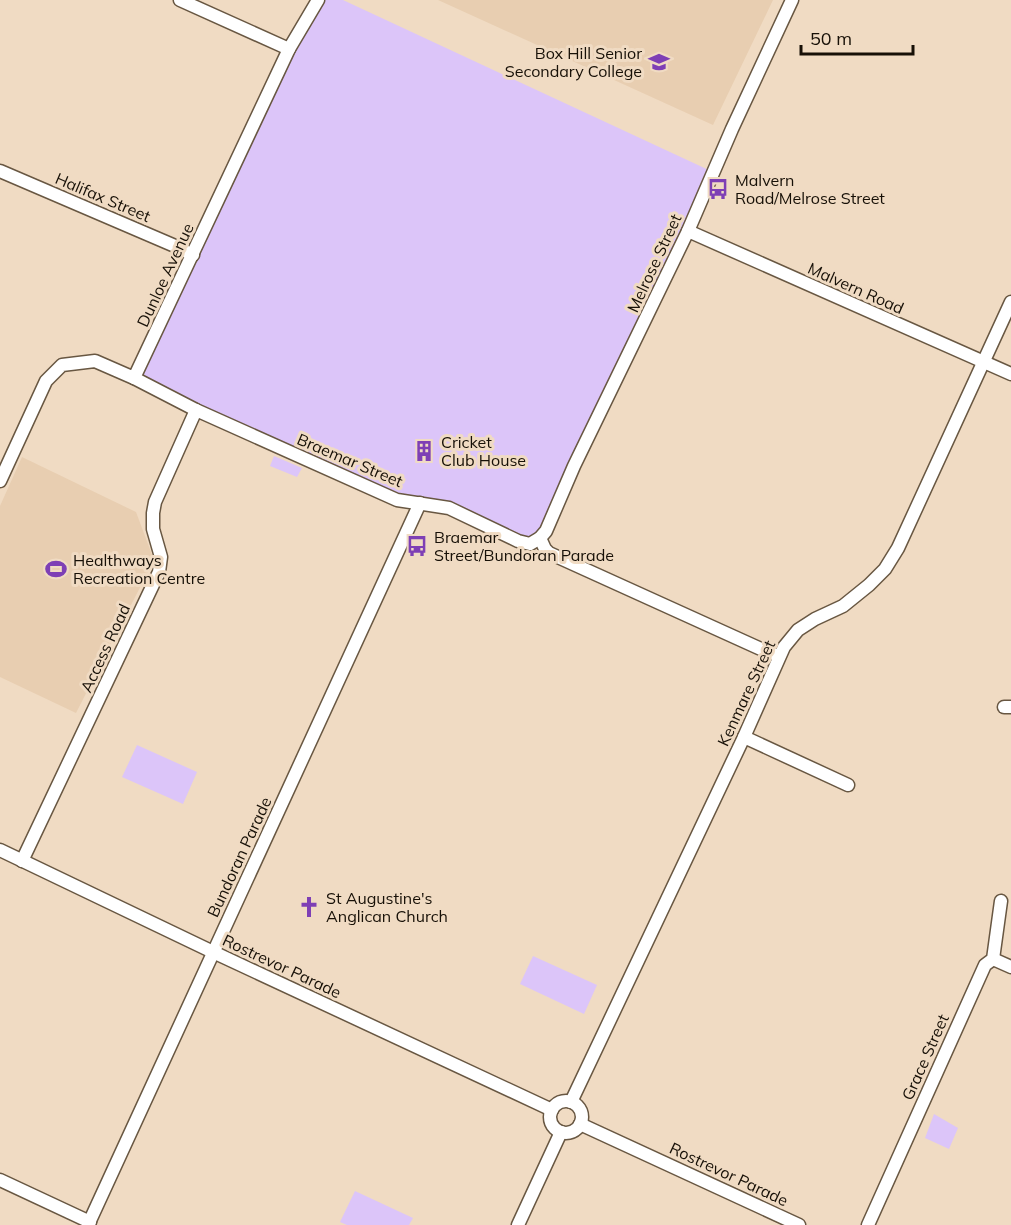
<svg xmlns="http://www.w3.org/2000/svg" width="1011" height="1225" font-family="Mulish,sans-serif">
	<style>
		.built { fill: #e8ceb1 }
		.green { fill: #dcc5f9 }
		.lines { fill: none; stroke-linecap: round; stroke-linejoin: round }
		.minor-casing { stroke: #685742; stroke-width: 15 }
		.minor { stroke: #fff; stroke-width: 12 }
		.labels { text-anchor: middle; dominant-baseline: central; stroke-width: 6; stroke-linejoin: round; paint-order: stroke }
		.poi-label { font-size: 16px; fill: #171007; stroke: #f0dbc3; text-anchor: start }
		.street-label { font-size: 16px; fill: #171007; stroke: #f0dbc3 }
	</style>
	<rect width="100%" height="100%" fill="#f0dbc3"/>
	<g class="built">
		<polygon points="438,0 773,0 713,125"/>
		<polygon points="22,457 136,512 154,560 76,713 0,677 0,506"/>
	</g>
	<g class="green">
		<polygon points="318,0 343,0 713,172 540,538 530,544 421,503 397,500 134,378"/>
		<polygon points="274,456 302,468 297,477 270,466"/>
		<polygon points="137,745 197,772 183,804 122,777"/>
		<polygon points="533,956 597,985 584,1014 520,984"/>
		<polygon points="934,1114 958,1128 949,1149 925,1138"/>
		<polygon points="355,1191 413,1218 409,1225 347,1225 340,1222"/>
	</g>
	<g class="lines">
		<defs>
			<g id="minor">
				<polyline points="180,0 289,49"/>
				<polyline points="0,171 175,246 193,255"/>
				<polyline points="688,231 1011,374"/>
				<polyline points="134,378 196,410 397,500 449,508 518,541 530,544 540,538 546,531 574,466 688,231 732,129 792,0"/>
				<polyline points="0,481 46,381 62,365 95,361 134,378 289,49 318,0"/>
				<polyline points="540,538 545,549 549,553 763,650 779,656"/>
				<polyline points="1004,707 1011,707"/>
				<polyline points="744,737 848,785"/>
				<polyline points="0,850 213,952 552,1110"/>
				<polyline points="22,861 159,572 161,557 153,529 153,513 155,502 196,410"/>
				<polyline points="993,959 1011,967"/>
				<circle cx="566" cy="1117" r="16"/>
				<polyline points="571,1102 744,737 784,647 798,630 815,619 843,606 869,585 885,569 898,548 1011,302"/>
				<polyline points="580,1124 799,1225"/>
				<polyline points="0,1180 90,1222"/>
				<polyline points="88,1225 420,503"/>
				<polyline points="518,1225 561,1132"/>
				<polyline points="868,1225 985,965 993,959 1001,901"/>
			</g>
		</defs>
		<use href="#minor" class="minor-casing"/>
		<use href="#minor" class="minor"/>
	</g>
	<defs>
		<symbol id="school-bare" viewBox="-9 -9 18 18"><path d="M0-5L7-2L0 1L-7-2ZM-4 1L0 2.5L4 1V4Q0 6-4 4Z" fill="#7e3fb5" stroke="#f0dbc3" stroke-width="2.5" paint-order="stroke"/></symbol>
		<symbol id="bus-bare" viewBox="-9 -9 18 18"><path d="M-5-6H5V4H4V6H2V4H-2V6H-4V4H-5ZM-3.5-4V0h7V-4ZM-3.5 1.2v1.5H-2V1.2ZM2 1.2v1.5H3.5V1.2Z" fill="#7e3fb5" stroke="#f0dbc3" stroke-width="2.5" paint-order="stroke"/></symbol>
		<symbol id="building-bare" viewBox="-9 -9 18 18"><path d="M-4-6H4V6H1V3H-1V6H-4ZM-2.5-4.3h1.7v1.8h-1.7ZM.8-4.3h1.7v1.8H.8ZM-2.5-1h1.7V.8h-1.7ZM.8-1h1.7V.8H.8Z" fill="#7e3fb5" stroke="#f0dbc3" stroke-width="2.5" paint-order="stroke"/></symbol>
		<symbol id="stadium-bare" viewBox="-9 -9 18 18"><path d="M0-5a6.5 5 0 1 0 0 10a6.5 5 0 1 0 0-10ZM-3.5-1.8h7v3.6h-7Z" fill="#7e3fb5" stroke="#f0dbc3" stroke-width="2.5" paint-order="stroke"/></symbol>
		<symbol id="church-bare" viewBox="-9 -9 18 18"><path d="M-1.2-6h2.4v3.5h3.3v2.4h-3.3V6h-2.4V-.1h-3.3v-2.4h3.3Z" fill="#7e3fb5" stroke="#f0dbc3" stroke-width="2.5" paint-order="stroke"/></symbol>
	</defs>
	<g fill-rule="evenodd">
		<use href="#school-bare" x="644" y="47" width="30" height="30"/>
		<use href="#bus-bare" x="703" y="174" width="30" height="30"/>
		<use href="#building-bare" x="409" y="436" width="30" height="30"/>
		<use href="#bus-bare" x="402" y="531" width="30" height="30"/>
		<use href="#stadium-bare" x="41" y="554" width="30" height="30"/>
		<use href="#church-bare" x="294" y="892" width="30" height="30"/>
	</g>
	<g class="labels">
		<g class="poi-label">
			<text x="642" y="53" text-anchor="end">Box Hill Senior<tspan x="642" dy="18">Secondary College</tspan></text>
			<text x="735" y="180">Malvern<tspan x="735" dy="18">Road/Melrose Street</tspan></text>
			<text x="441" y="442">Cricket<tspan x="441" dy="18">Club House</tspan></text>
			<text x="434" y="537">Braemar<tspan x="434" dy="18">Street/Bundoran Parade</tspan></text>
			<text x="73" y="560">Healthways<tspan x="73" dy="18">Recreation Centre</tspan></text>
			<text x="326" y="898">St Augustine's<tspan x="326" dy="18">Anglican Church</tspan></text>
		</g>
		<g class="street-label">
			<text transform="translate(103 197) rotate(23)">Halifax Street</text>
			<text transform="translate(654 263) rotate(-65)">Melrose Street</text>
			<text transform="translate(165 275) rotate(-65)">Dunloe Avenue</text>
			<text transform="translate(856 288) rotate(24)">Malvern Road</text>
			<text transform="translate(350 460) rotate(23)">Braemar Street</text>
			<text transform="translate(105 648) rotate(-65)">Access Road</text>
			<text transform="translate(746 693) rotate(-65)">Kenmare Street</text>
			<text transform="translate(239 857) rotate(-65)">Bundoran Parade</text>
			<text transform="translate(282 966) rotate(25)">Rostrevor Parade</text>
			<text transform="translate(925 1057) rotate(-66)">Grace Street</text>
			<text transform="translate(729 1174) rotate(25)">Rostrevor Parade</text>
		</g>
	</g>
	<path d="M801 45v9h112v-9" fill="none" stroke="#171007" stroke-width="3"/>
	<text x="810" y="45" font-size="18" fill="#171007" stroke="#f0dbc3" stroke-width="4.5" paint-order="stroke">50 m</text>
</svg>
